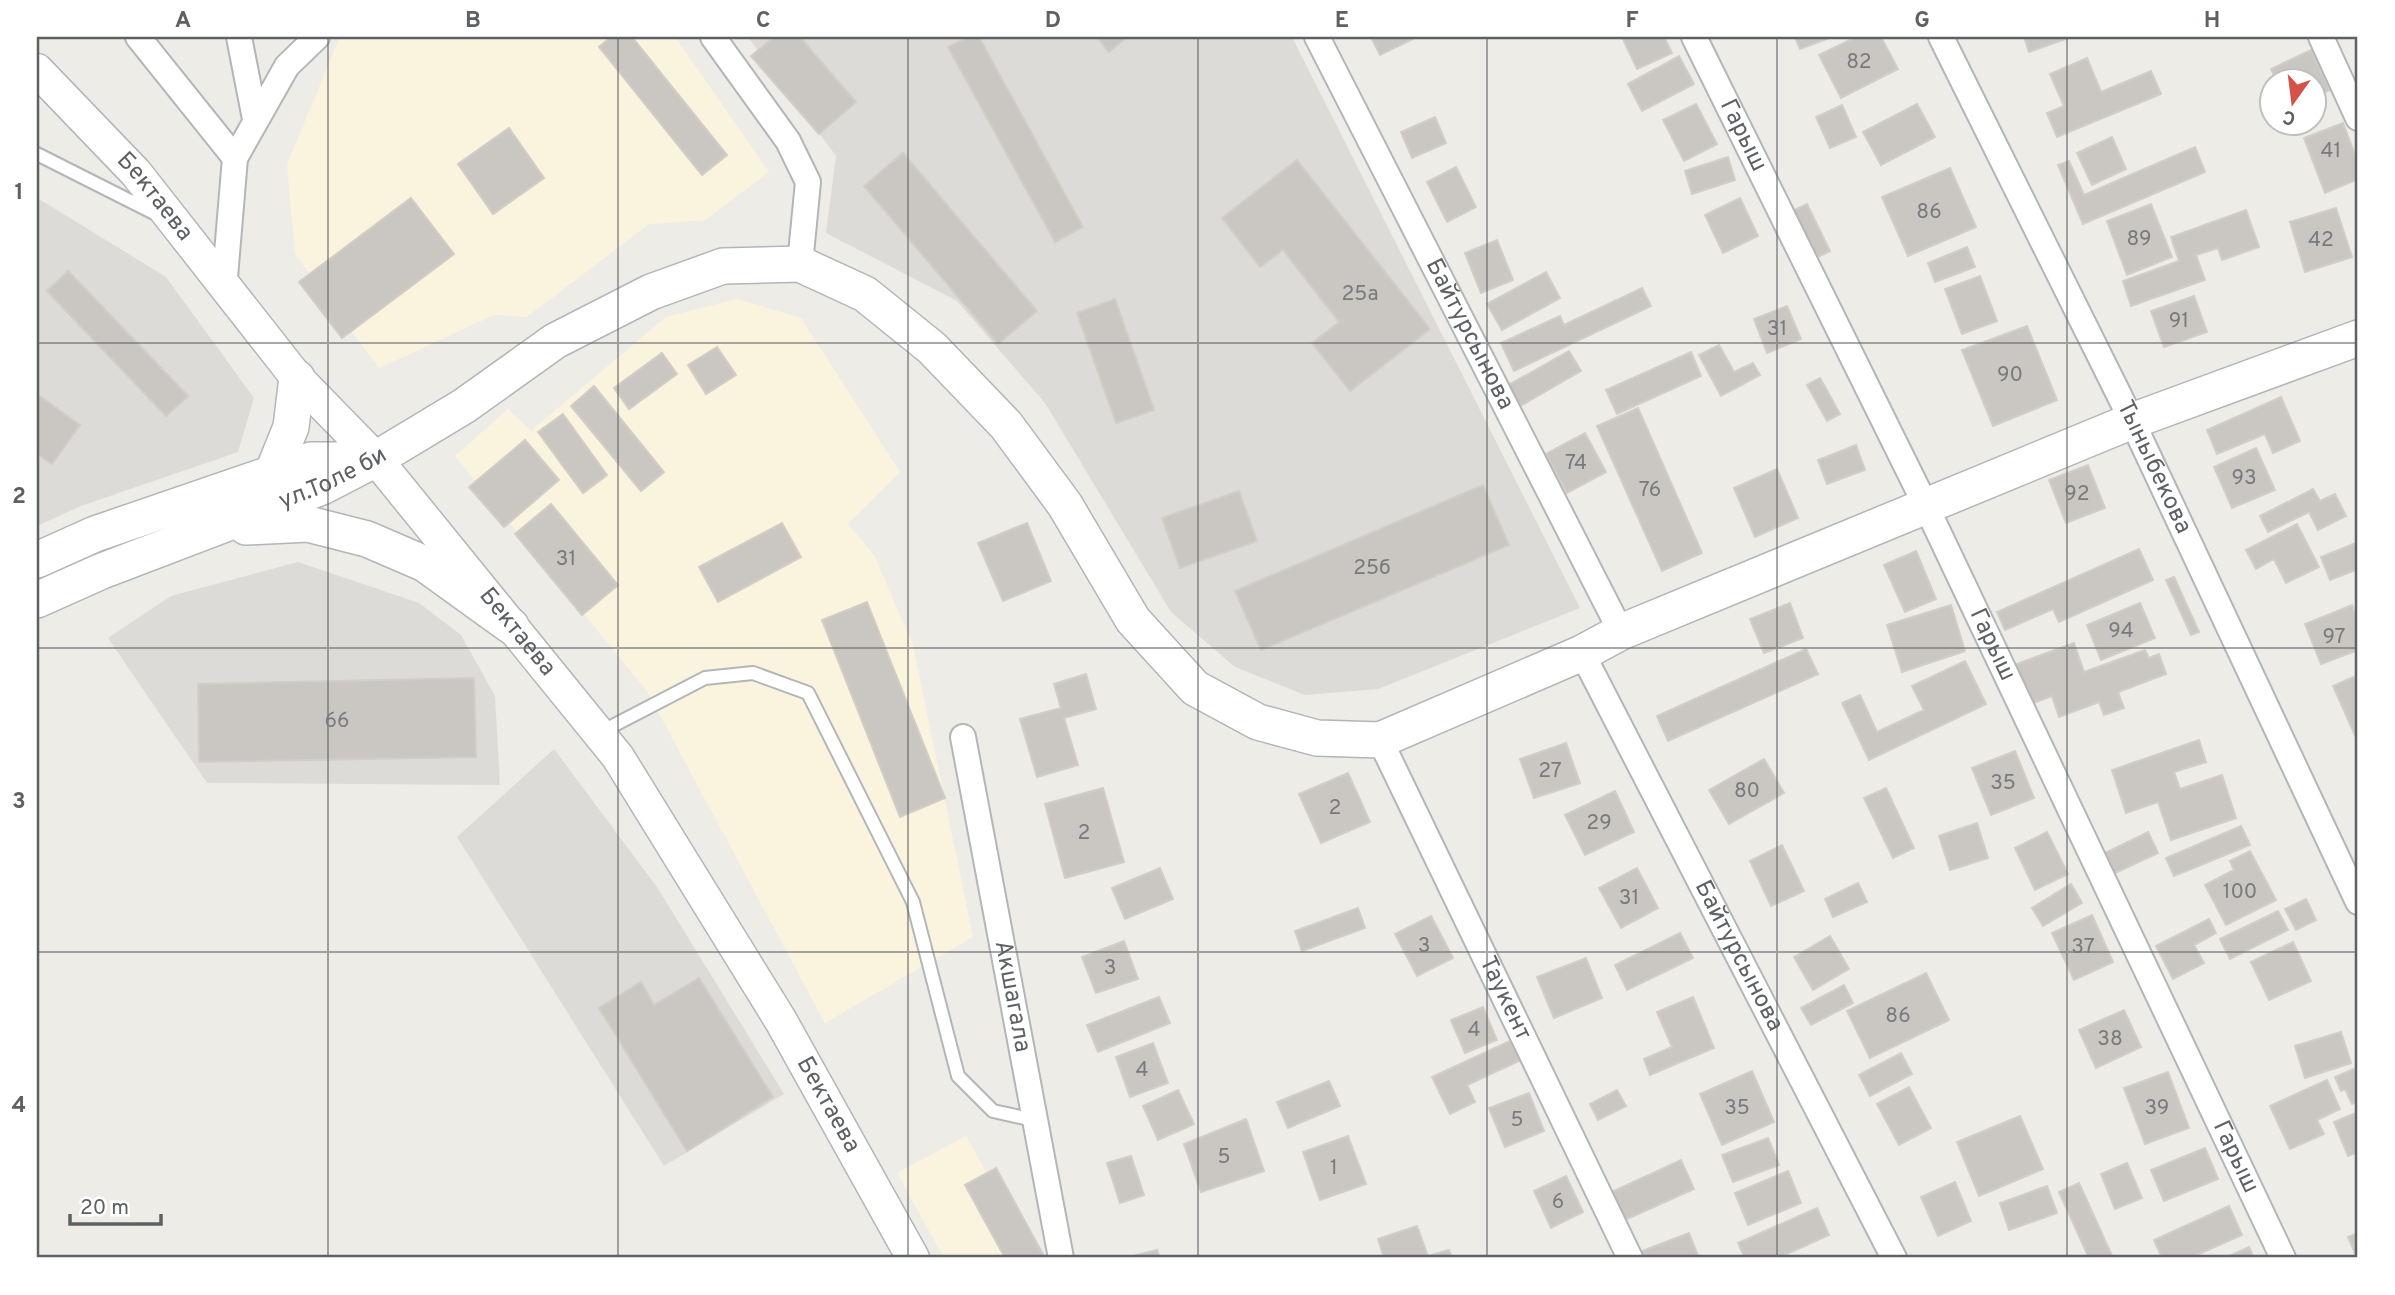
<svg xmlns="http://www.w3.org/2000/svg" width="2395" height="1295" font-family="Overpass,sans-serif">
	<style>
		.commercial { fill: #faf4df }
		.industrial { fill: #dddbd8 }
		.building { fill: #cac7c2; stroke: #d2cec5; stroke-width: 2 }
		.lines { fill: none; stroke-linecap: round; stroke-linejoin: round }
		.service-casing { stroke: #b3b6b9; stroke-width: 16 }
		.minor-casing { stroke: #b3b6b9; stroke-width: 28 }
		.tertiary-casing { stroke: #b3b6b9; stroke-width: 35 }
		.secondary-casing { stroke: #b2b5b9; stroke-width: 38 }
		.service { stroke: #fff; stroke-width: 12 }
		.minor { stroke: #fff; stroke-width: 24 }
		.tertiary { stroke: #fff; stroke-width: 32 }
		.secondary { stroke: #fff; stroke-width: 35 }
		.grid { fill: none; stroke: #5e6164; stroke-width: 2; stroke-opacity: 0.55 }
		.labels { text-anchor: middle; dominant-baseline: central; stroke-width: 5; stroke-linejoin: round; paint-order: stroke }
		.number-label { font-size: 21px; fill: #797a7c }
		.street-label { font-size: 24px; fill: #5e6164; stroke: #fff }
		.neatline { fill: none; stroke: #5e6164; stroke-width: 2.5 }
		.grid-label { font-size: 23px; text-anchor: middle; font-weight: bold; fill: #5e6164 }
	</style>
	<rect width="100%" height="100%" fill="#eeece6"/>
	<g class="commercial">
		<polygon points="340,37 675,37 769,172 705,220 649,224 527,317 494,315 379,368 295,254 287,164"/>
		<polygon points="737,299 801,318 900,472 848,524 874,555 913,645 973,937 825,1023 647,691 455,456 508,409 531,431 666,317"/>
		<polygon points="966,1136 1033,1258 944,1258 897,1173"/>
	</g>
	<g class="industrial">
		<polygon points="748,37 1292,37 1580,608 1378,689 1305,695 1235,667 1171,612 1045,403 957,301 826,233 836,156"/>
		<polygon points="39,199 166,277 254,398 238,452 81,506 37,526 37,202"/>
		<polygon points="298,562 419,603 461,635 495,696 500,785 207,783 108,638 171,596"/>
		<polygon points="554,749 657,887 784,1094 664,1166 457,837"/>
	</g>
	<g class="building">
		<polygon points="611,37 632,37 727,155 702,175 599,47"/>
		<polygon points="774,37 800,37 856,102 819,134 751,56"/>
		<polygon points="968,37 979,37 1083,227 1055,242 948,47"/>
		<polygon points="1097,37 1127,37 1109,52"/>
		<polygon points="1371,37 1412,37 1413,39 1380,55"/>
		<polygon points="1622,37 1664,37 1672,53 1637,69"/>
		<polygon points="1795,37 1832,37 1800,49"/>
		<polygon points="1856,37 1881,37 1898,69 1841,98 1819,55"/>
		<polygon points="2024,37 2071,37 2029,52"/>
		<polygon points="2311,50 2330,90 2314,97 2314,80 2276,80 2271,69"/>
		<polygon points="1679,56 1694,84 1642,111 1628,84"/>
		<polygon points="2087,58 2101,92 2151,71 2161,94 2057,137 2047,113 2064,106 2050,74"/>
		<polygon points="1696,104 1717,144 1684,161 1663,120"/>
		<polygon points="1917,104 1935,137 1881,165 1863,132"/>
		<polygon points="1842,105 1856,137 1830,148 1816,117"/>
		<polygon points="1435,117 1446,143 1412,158 1401,132"/>
		<polygon points="2343,123 2358,163 2358,179 2325,193 2304,138"/>
		<polygon points="509,128 544,178 493,214 458,164"/>
		<polygon points="2112,137 2126,169 2092,185 2077,153"/>
		<polygon points="2195,147 2205,172 2083,224 2058,165 2069,161 2084,195"/>
		<polygon points="903,153 1037,311 998,344 864,186"/>
		<polygon points="1728,157 1735,180 1692,194 1685,171"/>
		<polygon points="1297,160 1430,329 1350,391 1312,343 1339,322 1283,250 1260,267 1222,218"/>
		<polygon points="1456,167 1476,207 1447,222 1427,182"/>
		<polygon points="1950,168 1976,227 1908,256 1882,197"/>
		<polygon points="411,198 454,254 342,338 299,282"/>
		<polygon points="1740,198 1758,236 1723,253 1705,215"/>
		<polygon points="1807,204 1830,251 1812,260 1788,213"/>
		<polygon points="2151,204 2172,257 2127,275 2107,221"/>
		<polygon points="2336,208 2352,257 2305,272 2290,222"/>
		<polygon points="2246,210 2259,247 2222,260 2218,248 2196,255 2205,280 2131,306 2123,281 2179,261 2171,237"/>
		<polygon points="1497,240 1513,280 1481,293 1465,253"/>
		<polygon points="1967,247 1975,267 1935,282 1928,263"/>
		<polygon points="68,271 188,396 166,416 47,291"/>
		<polygon points="1546,272 1560,298 1502,330 1487,304"/>
		<polygon points="1980,276 1997,321 1962,334 1945,289"/>
		<polygon points="1642,288 1651,306 1514,371 1501,343 1560,316 1564,325"/>
		<polygon points="2194,296 2207,332 2164,347 2151,311"/>
		<polygon points="1115,299 1154,410 1116,423 1077,313"/>
		<polygon points="1787,306 1801,339 1767,353 1754,319"/>
		<polygon points="2027,326 2057,400 1993,426 1962,350"/>
		<polygon points="1719,345 1734,372 1753,363 1760,375 1721,396 1699,355"/>
		<polygon points="717,347 736,375 706,394 688,365"/>
		<polygon points="1569,351 1581,371 1517,408 1505,387"/>
		<polygon points="1691,352 1701,376 1617,414 1606,390"/>
		<polygon points="662,353 677,374 629,409 614,388"/>
		<polygon points="1820,378 1840,414 1827,421 1807,385"/>
		<polygon points="594,386 664,472 641,491 571,406"/>
		<polygon points="37,394 80,425 52,464 37,454"/>
		<polygon points="2281,397 2300,441 2273,453 2265,434 2217,454 2207,430"/>
		<polygon points="1638,408 1702,553 1662,571 1597,426"/>
		<polygon points="563,414 607,475 583,493 538,432"/>
		<polygon points="1585,433 1606,472 1567,493 1546,454"/>
		<polygon points="525,440 559,480 504,527 469,487"/>
		<polygon points="1856,445 1865,470 1827,484 1818,460"/>
		<polygon points="2256,448 2275,490 2232,508 2214,467"/>
		<polygon points="2088,465 2105,508 2066,523 2049,480"/>
		<polygon points="1777,469 1798,518 1755,537 1734,488"/>
		<polygon points="1483,485 1509,545 1261,650 1235,591"/>
		<polygon points="2313,489 2320,501 2335,494 2346,516 2318,530 2309,512 2268,532 2260,516"/>
		<polygon points="1239,491 1257,541 1180,568 1162,518"/>
		<polygon points="551,504 618,585 582,615 515,534"/>
		<polygon points="782,523 801,557 718,602 699,567"/>
		<polygon points="1027,523 1051,581 1003,601 978,543"/>
		<polygon points="2297,524 2319,567 2286,583 2274,559 2256,569 2246,550"/>
		<polygon points="2358,542 2358,569 2330,580 2321,557"/>
		<polygon points="2139,549 2153,580 2059,622 2053,609 2005,630 1997,612"/>
		<polygon points="1916,551 1936,599 1905,612 1884,565"/>
		<polygon points="2174,577 2199,632 2191,635 2166,580"/>
		<polygon points="867,602 945,798 900,817 822,620"/>
		<polygon points="1790,603 1803,638 1764,653 1750,619"/>
		<polygon points="2140,603 2155,638 2101,660 2087,625"/>
		<polygon points="1951,605 1965,651 1902,672 1887,625"/>
		<polygon points="2352,605 2358,622 2358,650 2321,664 2305,624"/>
		<polygon points="2074,643 2084,672 2145,650 2149,658 2159,654 2166,674 2118,692 2124,708 2104,715 2099,702 2059,717 2052,696 2028,705 2014,665"/>
		<polygon points="1806,649 1818,674 1668,741 1657,716"/>
		<polygon points="1965,661 1986,704 1869,760 1842,703 1860,695 1877,732 1924,710 1912,686"/>
		<polygon points="1086,674 1096,709 1064,718 1078,765 1037,777 1020,719 1061,708 1054,684"/>
		<polygon points="2358,675 2358,742 2333,686"/>
		<polygon points="474,678 476,757 199,762 198,684"/>
		<polygon points="2199,740 2206,762 2174,772 2180,789 2222,775 2236,818 2171,840 2158,802 2126,813 2112,770"/>
		<polygon points="1566,743 1580,783 1534,798 1520,759"/>
		<polygon points="2015,751 2034,798 1991,815 1972,768"/>
		<polygon points="1764,759 1784,793 1729,824 1709,790"/>
		<polygon points="1348,773 1370,822 1321,843 1299,794"/>
		<polygon points="1103,788 1124,862 1065,878 1045,804"/>
		<polygon points="1886,788 1914,848 1893,858 1864,798"/>
		<polygon points="1615,791 1634,832 1585,855 1565,815"/>
		<polygon points="1977,823 1988,858 1950,870 1939,836"/>
		<polygon points="2241,826 2250,845 2174,876 2166,858"/>
		<polygon points="2047,832 2068,874 2035,890 2015,848"/>
		<polygon points="2148,832 2158,853 2111,875 2101,855"/>
		<polygon points="1782,845 1804,891 1771,906 1750,861"/>
		<polygon points="2250,851 2276,900 2226,925 2205,885 2234,870 2230,861"/>
		<polygon points="1160,868 1173,899 1125,919 1112,888"/>
		<polygon points="1637,868 1658,908 1621,928 1599,888"/>
		<polygon points="1858,883 1867,902 1833,917 1825,899"/>
		<polygon points="2071,884 2082,903 2043,926 2032,908"/>
		<polygon points="2306,899 2316,920 2296,930 2285,909"/>
		<polygon points="1358,908 1365,928 1302,951 1295,931"/>
		<polygon points="2278,911 2288,930 2230,959 2220,939"/>
		<polygon points="2092,915 2113,962 2074,980 2052,933"/>
		<polygon points="1431,916 1453,958 1417,976 1395,934"/>
		<polygon points="2209,919 2216,933 2194,945 2204,963 2173,979 2156,946"/>
		<polygon points="1680,933 1693,958 1627,990 1615,965"/>
		<polygon points="1830,936 1849,969 1813,990 1794,957"/>
		<polygon points="1124,941 1138,979 1096,993 1082,957"/>
		<polygon points="2293,942 2311,981 2269,1000 2251,962"/>
		<polygon points="1586,958 1602,998 1554,1018 1537,977"/>
		<polygon points="1926,973 1949,1020 1870,1058 1847,1011"/>
		<polygon points="699,978 773,1097 687,1151 599,1008 641,982 654,1005"/>
		<polygon points="1844,985 1853,1003 1811,1025 1801,1008"/>
		<polygon points="1159,997 1170,1023 1098,1052 1087,1025"/>
		<polygon points="1693,997 1714,1048 1650,1075 1644,1059 1672,1047 1657,1012"/>
		<polygon points="1483,1007 1497,1040 1465,1053 1451,1020"/>
		<polygon points="2124,1010 2141,1047 2096,1068 2079,1030"/>
		<polygon points="2341,1032 2351,1063 2305,1078 2295,1046"/>
		<polygon points="1512,1040 1521,1060 1467,1085 1475,1102 1450,1114 1432,1077"/>
		<polygon points="1153,1043 1168,1083 1130,1097 1116,1057"/>
		<polygon points="1901,1053 1912,1074 1870,1096 1859,1075"/>
		<polygon points="2358,1067 2358,1101 2352,1104 2345,1089 2341,1091 2335,1077"/>
		<polygon points="1752,1071 1774,1122 1722,1145 1700,1094"/>
		<polygon points="2168,1072 2189,1128 2145,1144 2124,1088"/>
		<polygon points="2327,1080 2340,1109 2317,1120 2324,1134 2290,1149 2270,1106"/>
		<polygon points="1329,1081 1340,1106 1288,1128 1277,1102"/>
		<polygon points="1909,1087 1931,1128 1899,1145 1877,1104"/>
		<polygon points="1178,1090 1194,1124 1158,1140 1143,1106"/>
		<polygon points="1617,1090 1626,1106 1598,1120 1590,1104"/>
		<polygon points="1529,1093 1544,1131 1505,1147 1489,1108"/>
		<polygon points="2358,1112 2358,1152 2348,1156 2334,1122"/>
		<polygon points="2020,1116 2043,1169 1979,1196 1957,1142"/>
		<polygon points="1246,1119 1264,1171 1201,1192 1184,1144"/>
		<polygon points="1348,1136 1366,1184 1320,1200 1303,1152"/>
		<polygon points="1768,1138 1779,1165 1733,1182 1722,1155"/>
		<polygon points="2205,1148 2218,1179 2164,1201 2151,1170"/>
		<polygon points="1131,1156 1144,1195 1120,1203 1107,1163"/>
		<polygon points="1681,1160 1694,1189 1616,1224 1603,1196"/>
		<polygon points="2127,1163 2142,1198 2115,1209 2101,1174"/>
		<polygon points="996,1168 1045,1258 1005,1258 965,1185"/>
		<polygon points="1788,1171 1801,1203 1748,1225 1735,1193"/>
		<polygon points="1566,1176 1583,1212 1551,1228 1534,1191"/>
		<polygon points="1955,1182 1971,1221 1938,1236 1921,1197"/>
		<polygon points="2079,1183 2113,1258 2089,1258 2059,1192"/>
		<polygon points="2047,1186 2057,1213 2009,1230 2000,1203"/>
		<polygon points="2229,1206 2242,1235 2190,1258 2162,1258 2154,1240"/>
		<polygon points="1817,1208 1829,1235 1778,1258 1745,1258 1738,1243"/>
		<polygon points="1417,1226 1428,1256 1449,1250 1452,1258 1384,1258 1378,1239"/>
		<polygon points="1689,1233 1699,1258 1636,1258 1634,1254"/>
		<polygon points="2358,1233 2358,1258 2357,1258 2348,1237"/>
		<polygon points="2249,1247 2254,1258 2225,1258"/>
		<polygon points="1157,1250 1160,1258 1129,1258 1129,1257"/>
	</g>
	<g class="lines">
		<defs>
			<g id="service">
				<polyline points="37,154 158,215"/>
				<polyline points="599,733 705,678 753,673 808,693 913,902 958,1076 993,1111 1034,1120"/>
			</g>
			<g id="minor">
				<polyline points="138,37 235,158"/>
				<polyline points="239,37 255,119"/>
				<polyline points="713,37 788,141 808,182 800,264"/>
				<path id="s1" d="M1317,37L1621,632"/>
				<path id="s2" d="M1694,37L1925,504L2283,1258"/>
				<path id="s3" d="M1941,37L2132,421L2358,902"/>
				<polyline points="2321,37 2358,118"/>
				<polyline points="224,289 235,158 287,66 317,37"/>
				<path id="s4" d="M1582,653L1894,1258"/>
				<path id="s5" d="M963,737L1061,1258"/>
				<path id="s6" d="M1380,740L1630,1258"/>
			</g>
			<g id="tertiary">
				<path id="s7" d="M37,70L136,173L297,378L376,459L618,757L781,1021L913,1258"/>
			</g>
			<g id="secondary">
				<polyline points="272,474 291,427 297,378"/>
				<polyline points="246,527 308,524 367,539 425,564 511,626"/>
				<polyline points="37,560 95,534 311,460 369,460"/>
				<path id="s8" d="M37,600L102,571L322,487L376,459L464,406L555,341L651,292L723,266L800,264L865,294L932,348L1006,425L1065,505L1133,620L1195,688L1258,722L1317,738L1380,740L1582,653L1621,632L2132,421L2358,338"/>
			</g>
		</defs>
		<use href="#service" class="service-casing"/>
		<use href="#minor" class="minor-casing"/>
		<use href="#tertiary" class="tertiary-casing"/>
		<use href="#secondary" class="secondary-casing"/>
		<use href="#service" class="service"/>
		<use href="#minor" class="minor"/>
		<use href="#tertiary" class="tertiary"/>
		<use href="#secondary" class="secondary"/>
	</g>
	<path class="grid" d="M328,37V1258M618,37V1258M908,37V1258M1198,37V1258M1487,37V1258M1777,37V1258M2067,37V1258M37,343H2358M37,648H2358M37,952H2358"/>
	<g class="labels">
		<g class="number-label">
			<text x="1859" y="62">82</text>
			<text x="2331" y="151">41</text>
			<text x="1929" y="212">86</text>
			<text x="2139" y="239">89</text>
			<text x="2321" y="240">42</text>
			<text x="1360" y="294">25а</text>
			<text x="2179" y="321">91</text>
			<text x="1777" y="329">31</text>
			<text x="2010" y="375">90</text>
			<text x="1576" y="463">74</text>
			<text x="2244" y="478">93</text>
			<text x="1650" y="490">76</text>
			<text x="2077" y="494">92</text>
			<text x="566" y="559">31</text>
			<text x="1372" y="568">25б</text>
			<text x="2121" y="631">94</text>
			<text x="2334" y="637">97</text>
			<text x="337" y="721">66</text>
			<text x="1550" y="771">27</text>
			<text x="2003" y="783">35</text>
			<text x="1747" y="791">80</text>
			<text x="1335" y="808">2</text>
			<text x="1599" y="823">29</text>
			<text x="1084" y="833">2</text>
			<text x="2240" y="892">100</text>
			<text x="1629" y="898">31</text>
			<text x="1424" y="946">3</text>
			<text x="2083" y="947">37</text>
			<text x="1110" y="968">3</text>
			<text x="1898" y="1016">86</text>
			<text x="1474" y="1030">4</text>
			<text x="2110" y="1039">38</text>
			<text x="1142" y="1070">4</text>
			<text x="1737" y="1108">35</text>
			<text x="2157" y="1108">39</text>
			<text x="1517" y="1120">5</text>
			<text x="1224" y="1157">5</text>
			<text x="1334" y="1168">1</text>
			<text x="1558" y="1202">6</text>
		</g>
		<g class="street-label">
			<text stroke="none"><textPath href="#s2" startOffset="110">Гарыш</textPath></text>
			<text stroke="none"><textPath href="#s7" startOffset="173">Бектаева</textPath></text>
			<text stroke="none"><textPath href="#s1" startOffset="334">Байтурсынова</textPath></text>
			<text stroke="none"><textPath href="#s3" startOffset="480">Тыныбекова</textPath></text>
			<text stroke="none"><textPath href="#s8" startOffset="320">ул.Толе би</textPath></text>
			<text stroke="none"><textPath href="#s7" startOffset="740">Бектаева</textPath></text>
			<text stroke="none"><textPath href="#s2" startOffset="677">Гарыш</textPath></text>
			<text stroke="none"><textPath href="#s4" startOffset="341">Байтурсынова</textPath></text>
			<text stroke="none"><textPath href="#s5" startOffset="264">Акшагала</textPath></text>
			<text stroke="none"><textPath href="#s6" startOffset="287">Таукент</textPath></text>
			<text stroke="none"><textPath href="#s7" startOffset="1307">Бектаева</textPath></text>
			<text stroke="none"><textPath href="#s2" startOffset="1244">Гарыш</textPath></text>
		</g>
	</g>
	<rect width="2395" height="1295" fill="none" stroke="#ffffff" stroke-width="77"/>
	<g transform="translate(2293 102) rotate(194)"><circle r="33" fill="#ffffff" stroke="#bfc0c1" stroke-width="2"/>
	<path d="M0-5L12 26L0 18L-12 26Z" fill="#d45246"/>
	<text y="-10" font-size="19" font-weight="bold" text-anchor="middle" fill="#5e6164">С</text>
	</g>
	<path d="M70 1214v10h91v-10" fill="none" stroke="#5e6164" stroke-width="3.5"/>
	<text x="80" y="1214" font-size="21" fill="#5e6164" stroke="#ffffff" stroke-width="5" paint-order="stroke">20 m</text>
	<rect x="38" y="38" width="2318" height="1218" class="neatline"/>
	<g class="grid-label">
		<text x="183" y="27">A</text>
		<text x="473" y="27">B</text>
		<text x="763" y="27">C</text>
		<text x="1053" y="27">D</text>
		<text x="1342" y="27">E</text>
		<text x="1632" y="27">F</text>
		<text x="1922" y="27">G</text>
		<text x="2212" y="27">H</text>
		<text x="19" y="199">1</text>
		<text x="19" y="503">2</text>
		<text x="19" y="808">3</text>
		<text x="19" y="1112">4</text>
	</g>
</svg>
